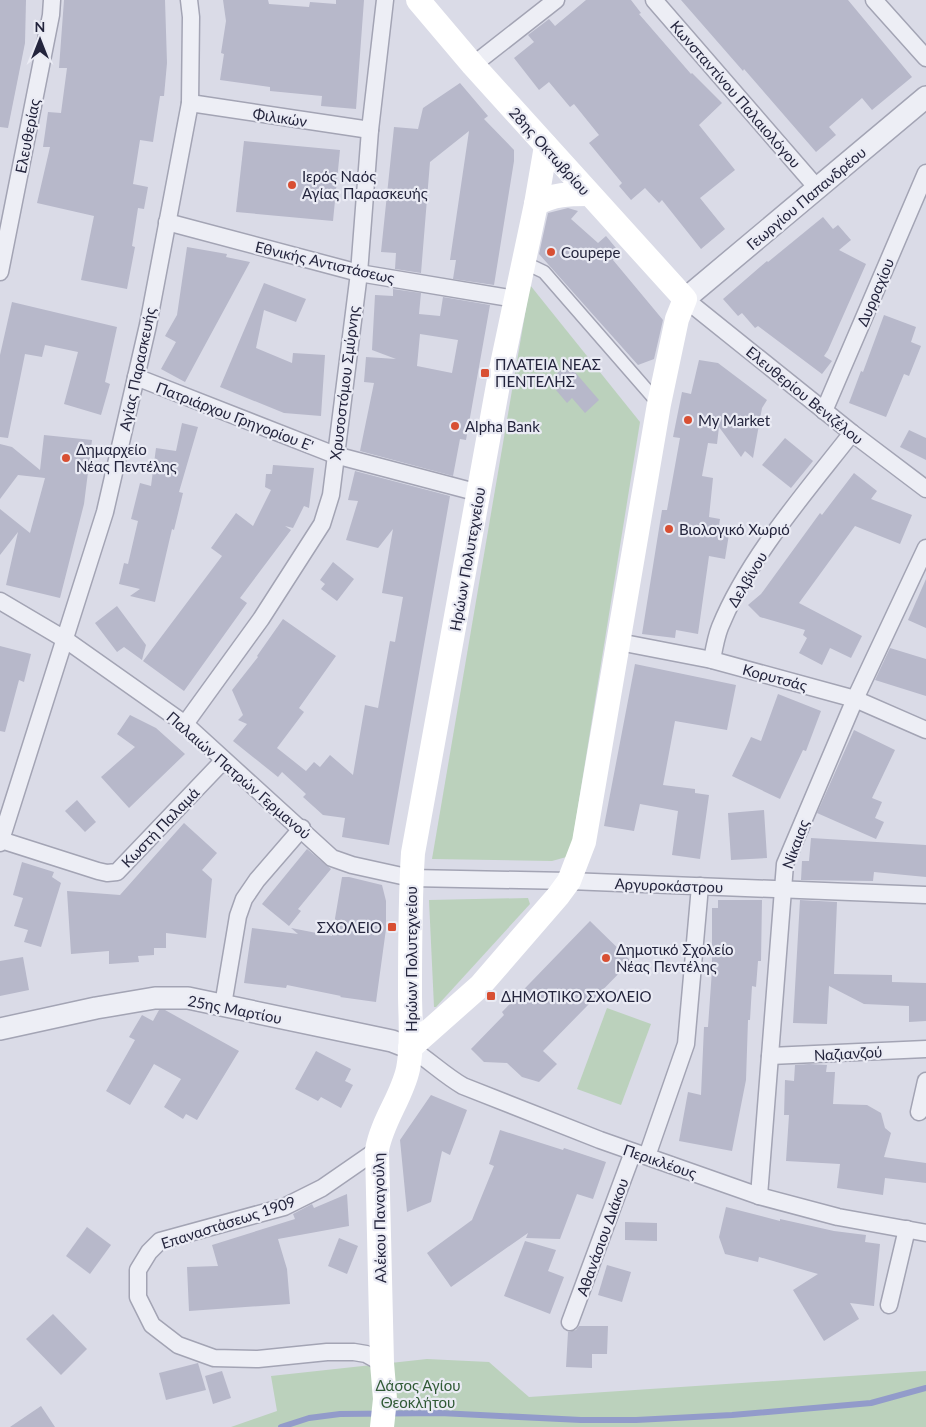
<svg xmlns="http://www.w3.org/2000/svg" width="926" height="1427" font-family="Lato,sans-serif">
	<style>
		.green { fill: #bbd1bc }
		.lines { fill: none; stroke-linecap: round; stroke-linejoin: round }
		.stream { stroke: #929bca; stroke-width: 6 }
		.building { fill: #b7b8ca; fill-rule: evenodd }
		.pedestrian-casing { stroke: #a3a4b4; stroke-width: 15 }
		.minor-casing { stroke: #a3a4b4; stroke-width: 19 }
		.tertiary-casing { stroke: #a3a4b4; stroke-width: 24 }
		.pedestrian { stroke: #edeef5; stroke-width: 12 }
		.minor { stroke: #edeef5; stroke-width: 16 }
		.tertiary { stroke: #edeef5; stroke-width: 21 }
		.secondary { stroke: #fff; stroke-width: 24 }
		.poi-dot { fill: #d84f33; stroke: #eaebf4; stroke-width: 2 }
		.labels { text-anchor: middle; dominant-baseline: central; stroke-width: 4.5; stroke-linejoin: round; paint-order: stroke }
		.street-label { font-size: 15px; fill: #24253d; stroke: #eaebf4 }
		.poi-label { font-size: 15px; fill: #24253d; stroke: #eaebf4; text-anchor: start }
		.park-label { font-size: 15px; fill: #305a35; stroke: #eaebf4 }
	</style>
	<rect width="100%" height="100%" fill="#dadbe7"/>
	<g class="green">
		<polygon points="530,285 640,422 570,856 552,861 432,859"/>
		<polygon points="528,898 530,904 436,1007 434,1007 429,900"/>
		<polygon points="607,1008 651,1024 621,1105 577,1089"/>
		<polygon points="427,1359 489,1362 529,1397 926,1371 926,1427 231,1427 277,1411 271,1376"/>
	</g>
	<g class="lines">
		<polyline class="stream" points="281,1427 309,1418 340,1414 440,1413 581,1420 636,1420 732,1415 871,1403 926,1388"/>
	</g>
	<g class="building">
		<polygon points="0,0 26,0 25,43 8,128 0,127"/>
		<polygon points="64,0 165,0 167,63 164,96 160,96 153,142 140,140 133,184 148,187 144,209 138,208 132,246 135,247 127,289 81,280 94,216 37,203 50,147 43,147 48,112 61,113 67,68 59,68"/>
		<polygon points="223,0 268,0 269,4 309,7 310,2 336,4 336,0 364,0 356,109 321,106 322,96 270,91 270,87 220,80 224,54 221,53 226,21"/>
		<polygon points="586,0 631,0 641,13 639,14 691,74 692,73 722,103 699,125 735,170 700,198 725,229 701,249 662,200 659,203 645,188 631,200 619,186 622,183 589,143 599,135 574,104 570,107 549,82 539,90 514,58 534,42 528,35 549,19 555,26"/>
		<polygon points="681,0 848,0 912,77 872,110 862,98 829,127 836,135 816,152 744,69 743,71"/>
		<polygon points="460,83 488,116 484,119 514,150 514,161 494,285 453,279 456,260 450,260 469,131 430,162 421,273 395,269 396,253 381,252 394,127 418,129 423,108"/>
		<polygon points="244,141 340,150 333,221 236,212"/>
		<polygon points="568,208 578,211 571,219 598,243 606,236 620,253 613,260 663,320 654,359 638,365 539,254 548,213"/>
		<polygon points="823,217 833,229 838,225 851,240 839,250 866,264 828,350 824,356 832,361 822,374 758,326 755,328 742,313 738,316 723,299 767,261 768,262"/>
		<polygon points="187,247 227,254 226,257 250,262 185,382 161,369 176,342 165,336 177,315"/>
		<polygon points="264,283 306,299 296,322 264,310 256,348 292,363 293,353 325,355 321,416 284,413 220,387"/>
		<path d="M393,289L421,293L419,314L440,316L443,297L490,305L466,440L460,439L453,476L360,451L374,383L364,382L366,357L396,359L372,350L375,295L393,296ZM420,334L458,340L452,373L417,366Z"/>
		<polygon points="12,302 117,327 105,382 110,384 101,415 64,404 78,352 45,345 42,357 25,354 8,438 0,437 0,355"/>
		<polygon points="884,315 916,327 911,342 921,346 909,376 904,374 886,417 849,403 861,371 863,372"/>
		<polygon points="699,360 718,363 767,400 762,408 753,458 745,451 741,457 719,427 717,444 708,443 702,476 713,478 709,517 720,519 718,532 729,534 725,559 709,556 698,634 676,630 675,638 642,634 662,510 667,510 680,438 673,437 682,392 691,394"/>
		<polygon points="568,364 599,400 585,413 572,398 567,403 556,390 563,384 555,375"/>
		<polygon points="182,423 198,427 179,492 183,493 174,530 172,529 155,602 130,596 140,589 119,584 124,563 128,564 138,521 131,519 140,483 151,486 156,448 176,451"/>
		<polygon points="909,430 926,438 926,460 900,447"/>
		<polygon points="44,435 92,440 84,504 60,598 6,585 18,532 0,555 0,509 30,533 45,478 18,475 0,499 0,444 12,447 40,470"/>
		<polygon points="785,438 813,461 791,488 762,465"/>
		<polygon points="273,465 314,468 309,508 304,506 293,528 285,526 291,530 240,598 247,603 184,691 143,661 222,556 211,548 236,513 253,526 271,490 265,487 266,474 272,474"/>
		<polygon points="355,471 450,496 389,845 342,837 345,818 323,815 303,797 306,794 282,772 278,777 233,741 247,724 238,720 243,715 232,690 258,657 257,656 283,619 336,656 299,708 304,712 277,748 306,771 314,762 320,767 330,755 353,775 365,705 378,708 390,641 395,642 403,597 382,593 393,529 378,548 346,540 358,501 348,500"/>
		<polygon points="854,473 877,491 871,499 912,515 900,544 855,526 799,603 862,636 851,658 830,648 822,665 799,653 807,638 803,635 805,630 760,617 748,605 761,594 820,513 822,515"/>
		<polygon points="333,562 354,579 337,601 321,589 325,584 320,580"/>
		<polygon points="926,579 926,628 908,620"/>
		<polygon points="117,606 146,645 142,660 124,647 117,652 95,623"/>
		<polygon points="0,646 31,654 24,682 19,680 5,732 0,731"/>
		<polygon points="890,648 926,659 926,696 875,680"/>
		<polygon points="635,664 736,685 727,730 675,721 663,785 695,789 695,793 709,795 700,859 672,855 678,811 640,804 634,831 604,826"/>
		<polygon points="778,694 821,711 806,751 803,750 780,799 732,776 751,737 761,741"/>
		<polygon points="130,715 156,728 185,754 129,808 101,777 135,747 117,734"/>
		<polygon points="854,730 895,750 872,798 882,802 875,818 884,822 876,839 817,813"/>
		<polygon points="77,800 96,822 85,832 65,811"/>
		<polygon points="764,810 767,858 731,860 728,813"/>
		<polygon points="184,823 217,853 202,870 212,879 206,938 166,933 166,948 154,948 154,955 138,956 139,962 109,964 109,951 71,954 67,891 120,895"/>
		<polygon points="811,838 926,845 926,877 874,872 873,881 801,880 802,861 809,861"/>
		<polygon points="307,849 331,869 298,909 301,911 289,926 262,904"/>
		<polygon points="22,862 54,872 52,877 61,883 41,947 24,942 28,930 14,926 23,898 13,895"/>
		<polygon points="342,877 349,877 382,885 386,901 386,929 376,1002 340,997 341,996 287,985 286,988 244,983 252,928 298,934 291,928 332,936"/>
		<polygon points="718,900 762,900 761,961 758,961 756,987 752,986 750,1020 748,1020 746,1080 732,1151 679,1141 688,1092 701,1095 704,1027 708,1027 712,970 712,908 718,908"/>
		<polygon points="800,900 837,902 834,974 892,975 892,982 926,983 926,1021 909,1022 909,1006 864,1004 829,986 827,1024 793,1023"/>
		<polygon points="590,921 631,961 543,1051 557,1064 539,1082 522,1077 507,1063 484,1062 471,1049 504,1015 502,1012"/>
		<polygon points="23,957 29,990 0,996 0,961"/>
		<polygon points="159,1010 165,1010 239,1051 197,1120 186,1114 183,1119 164,1107 181,1079 154,1064 130,1105 106,1091 135,1040 129,1037 142,1015 153,1021"/>
		<polygon points="316,1051 351,1069 345,1081 353,1085 341,1108 321,1097 318,1101 295,1089"/>
		<polygon points="809,1064 827,1065 826,1072 835,1072 833,1104 867,1105 881,1113 885,1128 891,1133 884,1157 926,1163 926,1183 885,1178 883,1195 837,1188 840,1164 786,1161 789,1115 784,1115 785,1080 794,1081 795,1065"/>
		<polygon points="431,1095 467,1110 450,1155 442,1151 431,1202 407,1212 400,1140"/>
		<polygon points="500,1130 563,1150 564,1148 606,1162 593,1199 577,1194 560,1239 526,1238 528,1233 451,1287 427,1253 472,1220 494,1166 489,1164"/>
		<polygon points="347,1194 349,1226 278,1239 287,1269 290,1304 189,1311 187,1267 218,1266 212,1245 295,1219 293,1214 312,1204 314,1208"/>
		<polygon points="726,1207 780,1221 780,1219 834,1231 866,1235 865,1242 880,1244 874,1306 850,1303 859,1319 824,1341 793,1290 818,1274 759,1257 758,1262 725,1254 719,1237"/>
		<polygon points="625,1222 657,1223 657,1241 625,1240"/>
		<polygon points="87,1227 111,1245 90,1274 66,1256"/>
		<polygon points="339,1238 358,1246 347,1274 328,1266"/>
		<polygon points="525,1241 556,1250 548,1271 564,1277 550,1314 504,1296"/>
		<polygon points="607,1265 631,1272 622,1302 598,1295"/>
		<polygon points="53,1314 87,1349 61,1375 26,1339"/>
		<polygon points="579,1326 608,1326 607,1354 592,1354 592,1368 566,1367 568,1332 576,1330"/>
		<polygon points="198,1363 206,1390 166,1400 159,1373"/>
		<polygon points="222,1371 231,1398 213,1404 205,1376"/>
		<polygon points="41,1406 55,1427 10,1427"/>
	</g>
	<g class="lines">
		<defs>
			<polyline id="pedestrian" points="523,262 544,272 659,404"/>
			<g id="minor">
				<polyline points="654,0 818,189"/>
				<polyline points="874,0 926,58"/>
				<polyline points="473,65 556,0"/>
				<polyline points="190,103 370,130"/>
				<polyline points="167,222 359,273 515,299"/>
				<polyline points="0,272 51,15 52,0"/>
				<polyline points="685,299 852,433 926,489"/>
				<polyline points="136,377 335,455 479,493"/>
				<polyline points="824,411 926,173"/>
				<polyline points="0,601 66,640 185,724 332,858 352,865 411,878 569,881 926,895"/>
				<polyline points="619,642 712,660 855,699 926,730"/>
				<path d="M712,660C714,649 716,637 720,627C748,558 806,492 852,433"/>
				<polyline points="185,724 261,619 322,524 331,495 359,273 370,130 385,0"/>
				<polyline points="1,840 98,871 107,873 117,872 224,760"/>
				<polyline points="0,843 105,512 148,325 190,103 191,17 189,0"/>
				<polyline points="223,1005 238,916 244,899 257,880 302,828"/>
				<path d="M410,1048C429,1060 444,1075 463,1086L600,1140L759,1196L838,1217L926,1233"/>
				<polyline points="770,1056 926,1049"/>
				<polyline points="919,1112 926,1081"/>
				<polyline points="377,1150 322,1188 284,1207 160,1241 149,1252 138,1270 138,1297 152,1325 178,1345 214,1358 258,1359 327,1352 354,1352 366,1354 382,1363"/>
				<polyline points="647,1156 686,1044 700,886"/>
				<polyline points="759,1196 785,864 855,699 926,548"/>
				<polyline points="889,1305 907,1229"/>
				<polyline points="570,1322 633,1152"/>
			</g>
			<g id="tertiary">
				<polyline points="685,299 926,97"/>
				<polyline points="0,1029 96,1008 155,998 188,998 392,1041 410,1048"/>
			</g>
		</defs>
		<use href="#pedestrian" class="pedestrian-casing"/>
		<use href="#minor" class="minor-casing"/>
		<use href="#tertiary" class="tertiary-casing"/>
		<use href="#pedestrian" class="pedestrian"/>
		<use href="#minor" class="minor"/>
		<use href="#tertiary" class="tertiary"/>
		<g class="secondary">
			<path d="M536,204C553,194 569,194 589,194"/>
			<polyline points="410,1048 480,986 558,896 569,881 584,842 659,404 677,319 685,299 473,65 418,0"/>
			<path d="M382,1427L385,1399L382,1363L377,1150C382,1121 402,1097 408,1069C413,1044 410,1018 410,993C410,946 410,899 413,853L500,374L536,204L546,146"/>
		</g>
	</g>
	<g class="poi-dot">
		<circle cx="292" cy="185" r="5"/>
		<circle cx="551" cy="252" r="5"/>
		<rect x="480" y="368" width="10" height="10" rx="2.5"/>
		<circle cx="688" cy="420" r="5"/>
		<circle cx="455" cy="426" r="5"/>
		<circle cx="66" cy="458" r="5"/>
		<circle cx="669" cy="529" r="5"/>
		<rect x="387" y="922" width="10" height="10" rx="2.5"/>
		<circle cx="606" cy="958" r="5"/>
		<rect x="486" y="991" width="10" height="10" rx="2.5"/>
	</g>
	<g class="labels">
		<g class="street-label">
			<text transform="translate(736 94) rotate(49)">Κωνσταντίνου Παλαιολόγου</text>
			<text transform="translate(280 117) rotate(9)">Φιλικών</text>
			<text transform="translate(27 136) rotate(-79)">Ελευθερίας</text>
			<text transform="translate(550 151) rotate(48)">28ης Οκτωβρίου</text>
			<text transform="translate(806 198) rotate(-40)">Γεωργίου Παπανδρέου</text>
			<text transform="translate(325 262) rotate(13)">Εθνικής Αντιστάσεως</text>
			<text transform="translate(875 292) rotate(-67)">Δυρραχίου</text>
			<text transform="translate(137 369) rotate(-78)">Αγίας Παρασκευής</text>
			<text transform="translate(344 383) rotate(-83)">Χρυσοστόμου Σμύρνης</text>
			<text transform="translate(805 395) rotate(39)">Ελευθερίου Βενιζέλου</text>
			<text transform="translate(235 416) rotate(21)">Πατριάρχου Γρηγορίου Ε'</text>
			<text transform="translate(467 559) rotate(-80)">Ηρώων Πολυτεχνείου</text>
			<text transform="translate(747 579) rotate(-59)">Δελβίνου</text>
			<text transform="translate(775 677) rotate(15)">Κορυτσάς</text>
			<text transform="translate(239 775) rotate(41)">Παλαιών Πατρών Γερμανού</text>
			<text transform="translate(160 827) rotate(-46)">Κωστή Παλαμά</text>
			<text transform="translate(795 844) rotate(-70)">Νίκαιας</text>
			<text transform="translate(669 885) rotate(2)">Αργυροκάστρου</text>
			<text transform="translate(411 959) rotate(-90)">Ηρώων Πολυτεχνείου</text>
			<text transform="translate(235 1009) rotate(11)">25ης Μαρτίου</text>
			<text transform="translate(848 1053) rotate(-3)">Ναζιανζού</text>
			<text transform="translate(660 1161) rotate(19)">Περικλέους</text>
			<text transform="translate(379 1218) rotate(-91)">Αλέκου Παναγούλη</text>
			<text transform="translate(228 1222) rotate(-18)">Επαναστάσεως 1909</text>
			<text transform="translate(602 1237) rotate(-70)">Αθανάσιου Διάκου</text>
		</g>
		<g class="poi-label">
			<text x="302" y="176">Ιερός Ναός<tspan x="302" dy="17">Αγίας Παρασκευής</tspan></text>
			<text x="561" y="252">Coupepe</text>
			<text x="495" y="364">ΠΛΑΤΕΙΑ ΝΕΑΣ<tspan x="495" dy="17">ΠΕΝΤΕΛΗΣ</tspan></text>
			<text x="698" y="420">My Market</text>
			<text x="465" y="426">Alpha Bank</text>
			<text x="76" y="449">Δημαρχείο<tspan x="76" dy="17">Νέας Πεντέλης</tspan></text>
			<text x="679" y="529">Βιολογικό Χωριό</text>
			<text x="382" y="927" text-anchor="end">ΣΧΟΛΕΙΟ</text>
			<text x="616" y="949">Δημοτικό Σχολείο<tspan x="616" dy="17">Νέας Πεντέλης</tspan></text>
			<text x="501" y="996">ΔΗΜΟΤΙΚΟ ΣΧΟΛΕΙΟ</text>
		</g>
		<g class="park-label">
			<text x="418" y="1385">Δάσος Αγίου<tspan x="418" dy="17">Θεοκλήτου</tspan></text>
		</g>
	</g>
	<g transform="translate(40 40)" stroke="#eaebf4" stroke-width="4" paint-order="stroke">
	<path d="M0-4L9 19L0 12L-9 19Z" fill="#24253d"/>
	<text y="-8" font-size="14" font-weight="bold" text-anchor="middle" fill="#24253d">N</text>
	</g>
</svg>
